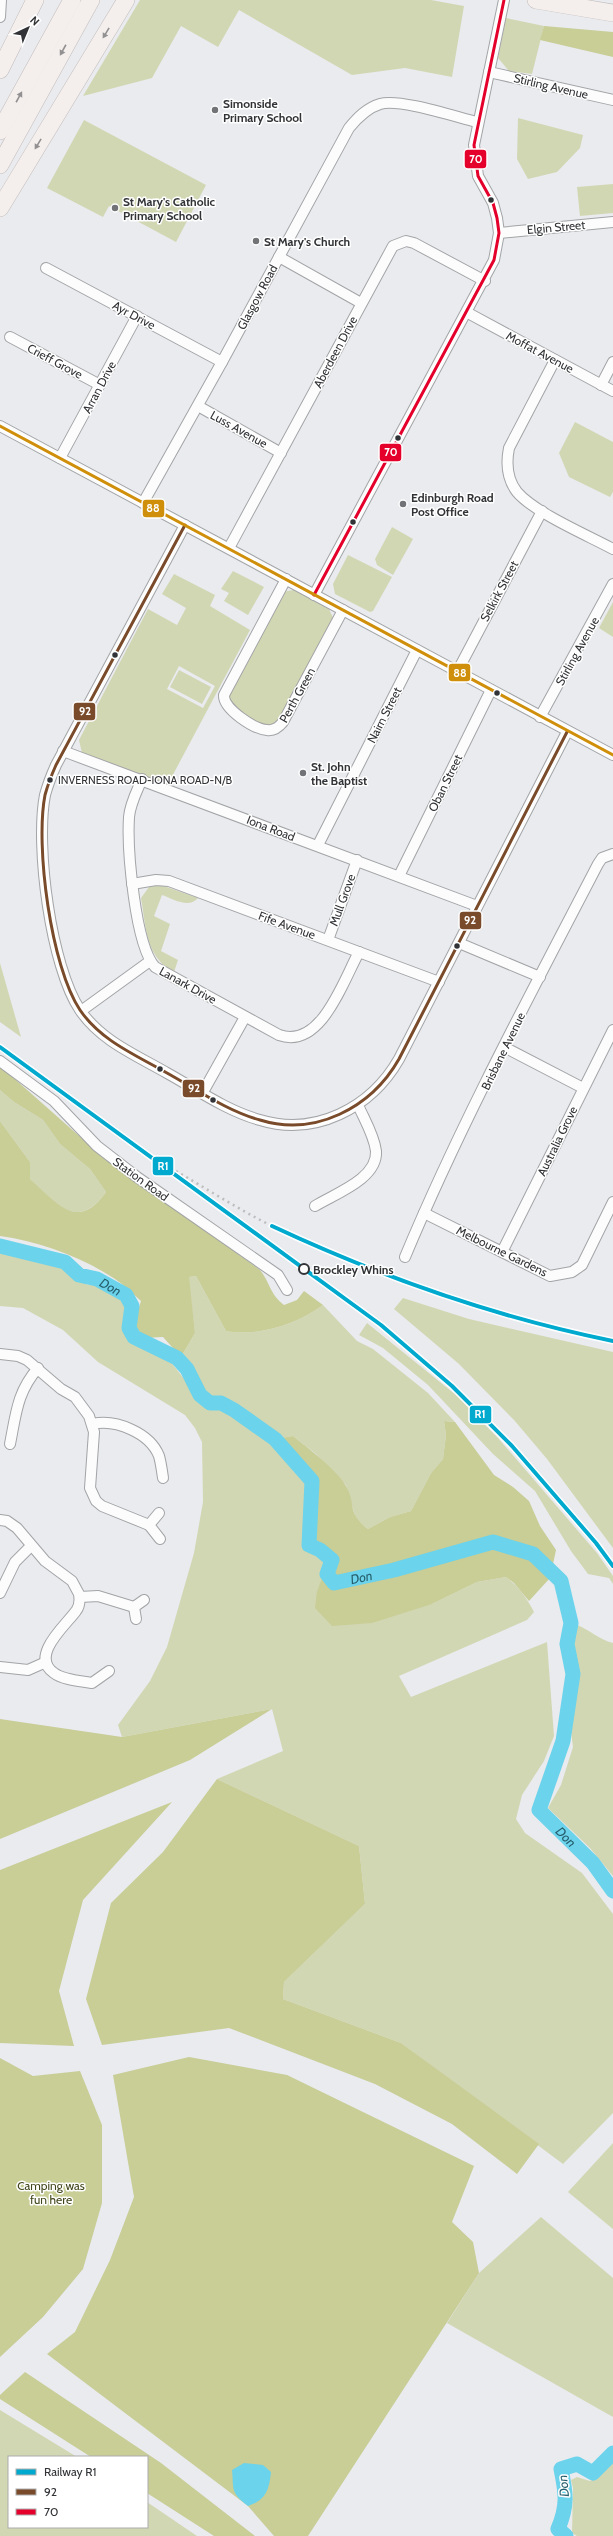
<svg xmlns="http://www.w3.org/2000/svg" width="613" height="2536" font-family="Cabin,sans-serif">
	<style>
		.green { fill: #d2d7b3; fill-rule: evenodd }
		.forest { fill: #c9cd96 }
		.water { fill: #6bd3eb }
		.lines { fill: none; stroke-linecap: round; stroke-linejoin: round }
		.river { stroke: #6bd3eb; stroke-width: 15 }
		.minor-casing { stroke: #a2a4a6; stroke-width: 12 }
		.trunk-casing { stroke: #c3bdbb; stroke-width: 18 }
		.minor { stroke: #fcfcfd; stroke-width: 10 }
		.trunk { stroke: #f4eeec; stroke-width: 17 }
		.rail { stroke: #bebebf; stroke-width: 2.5; stroke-dasharray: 2 4; stroke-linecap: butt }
		.bus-1-casing { stroke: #fff; stroke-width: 6 }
		.bus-2-casing { stroke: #fff; stroke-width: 6 }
		.bus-3-casing { stroke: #fff; stroke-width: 6 }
		.bus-1 { stroke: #7a4b2a; stroke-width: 3 }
		.bus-2 { stroke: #e4002b; stroke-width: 3 }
		.bus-3 { stroke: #cf8f0b; stroke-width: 3 }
		.rail-1-casing { stroke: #fff; stroke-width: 7 }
		.rail-1 { stroke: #00a9ce; stroke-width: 4 }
		.oneway { fill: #929091 }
		.poi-dot { fill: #717377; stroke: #fff; stroke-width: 1.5 }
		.bus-dot { fill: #313336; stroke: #fff; stroke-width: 1.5 }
		.stop-dot { fill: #fff; stroke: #313336; stroke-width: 2 }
		.labels { text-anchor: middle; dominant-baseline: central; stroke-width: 3; stroke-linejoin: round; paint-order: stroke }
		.bus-label { font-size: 11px; fill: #313336; stroke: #fff; text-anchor: start }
		.street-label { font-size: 12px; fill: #313336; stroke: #fff }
		.poi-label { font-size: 12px; font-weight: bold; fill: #313336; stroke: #fff; text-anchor: start }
		.stop-label { font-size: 12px; font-weight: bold; fill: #313336; stroke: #fff; text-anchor: start }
		.park-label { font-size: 12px; fill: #42451a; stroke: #fff }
		.water-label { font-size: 13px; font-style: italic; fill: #255e6c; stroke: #fff }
		.line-badge { stroke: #fff; stroke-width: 1.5 }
		.badge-label { font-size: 11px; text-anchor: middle; font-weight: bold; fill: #fff }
	</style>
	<rect width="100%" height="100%" fill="#e9ebef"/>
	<g class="green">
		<polygon points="140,0 431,0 464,6 452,77 405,68 352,75 239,10 218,47 181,26 152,78 83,96"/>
		<polygon points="506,18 544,26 532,74 509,71 498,58"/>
		<polygon points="518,118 583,135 580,148 557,172 528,179 517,159"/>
		<polygon points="84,120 206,185 176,242 109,206 103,217 47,188"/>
		<polygon points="613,184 613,213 580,216 577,187"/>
		<polygon points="575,422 613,442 613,492 610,497 569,477 559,453"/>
		<polygon points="392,527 413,539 393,575 377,565 375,559"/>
		<polygon points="348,555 392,577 373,611 370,612 335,594 333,584"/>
		<polygon points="233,571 264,587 248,615 224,601 229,593 221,589"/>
		<path d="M174,574L215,595L210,606L250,630L168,784L82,753L79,740L148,609L177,625L186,608L162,594ZM179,666L215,686L203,708L167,689Z"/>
		<polygon points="294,590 329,609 334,620 279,723 275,726 265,726 231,707 227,698 282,594 287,591"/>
		<polygon points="613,602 613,637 599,628"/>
		<polygon points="179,670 211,687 202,704 170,687"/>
		<path d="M161,885L198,898C189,909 173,899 162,895L154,916L170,924L161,951L178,960L174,972C145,957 146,926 141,898L149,887Z"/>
		<polygon points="0,963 21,1037 0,1022"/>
		<path d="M0,1090L14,1102L43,1120L60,1144L90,1169L106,1192C76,1233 57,1202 30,1179V1162L0,1121Z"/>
		<path d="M0,1251L61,1266L88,1285H98L114,1292L124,1301L127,1308L126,1332L135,1342L170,1361L205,1405L220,1407L274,1438L267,1429L222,1399C198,1399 194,1373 181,1357L195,1333L188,1277L196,1276L226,1331C259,1337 297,1324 323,1305L357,1341L373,1349L428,1393L455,1422L444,1421L446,1435L443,1459L431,1473L411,1511L390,1517L368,1529L356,1519L346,1485L316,1454L293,1436L276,1439L312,1481L311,1512L320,1550L332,1560L317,1591L432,1604L477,1582L506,1577C518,1586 527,1598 534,1612L527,1620L399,1676L411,1697L547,1642L554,1736L544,1761L522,1795L516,1819L525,1833L582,1873L613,1914V2113L563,2164L401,2043L283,1999L284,1982L365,1904L359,1846L217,1779L283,1751L272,1709L122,1737L118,1725L150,1681L167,1647L194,1553L203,1502L202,1442L195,1428L185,1415L98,1362L63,1330L23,1308L0,1306Z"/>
		<polygon points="403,1298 469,1319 613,1352 613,1548 547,1459 514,1420 459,1364 394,1309"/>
		<polygon points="367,1323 456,1395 498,1438 597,1553 613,1576 613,1584 609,1578 588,1574 571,1551 535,1491 493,1454 428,1385 383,1348 359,1335"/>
		<path d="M571,1623C587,1627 597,1639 613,1643V1876L590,1848L548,1808L561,1785L573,1747L568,1708L573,1674L567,1644Z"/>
		<polygon points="613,2143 613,2229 568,2192"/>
		<polygon points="541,2217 613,2278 613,2417 447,2323 479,2273"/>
		<polygon points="0,2410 77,2457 9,2457 9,2527 147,2527 147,2502 197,2536 0,2536"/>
		<polygon points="613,2460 613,2536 577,2536 572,2533 573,2488 571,2480 577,2477 590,2481"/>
	</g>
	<g class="forest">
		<polygon points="544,26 613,32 613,57 540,40"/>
		<path d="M0,1066L103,1157L260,1270C271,1284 269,1293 284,1305L297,1300L304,1291L323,1305C297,1324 259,1337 226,1331L196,1276L189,1277L195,1333L181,1357L163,1337L144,1338L134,1324L141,1301C132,1293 124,1285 115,1279C82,1257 38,1241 0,1236V1121L30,1162V1179C57,1202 77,1233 106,1192L90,1169L60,1144L43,1120L14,1102L0,1090Z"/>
		<path d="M444,1421L455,1422L494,1475L513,1487L529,1501L540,1526L556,1550L550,1578L529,1601L514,1583L506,1577L477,1582L432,1604L372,1623L332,1626L315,1608L317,1591L323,1576L333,1582L327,1574L332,1560L320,1550L309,1545L312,1481L275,1439L293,1436C307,1447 338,1471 346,1486C357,1506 346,1512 368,1529L390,1517L411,1511L431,1473L443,1459L446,1435Z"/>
		<polygon points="272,1709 190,1760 0,1839 0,1719 122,1737"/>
		<polygon points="217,1779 359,1846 365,1904 284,1982 283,1999 401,2043 539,2144 517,2174 452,2124 375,2084 229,2028 102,2045 86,1999 111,1903 163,1852"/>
		<polygon points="172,1802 83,1900 59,1991 74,2046 0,2043 0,1870"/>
		<polygon points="189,2057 287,2075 474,2166 452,2222 473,2242 479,2273 308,2536 274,2536 248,2506 47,2354 75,2332 110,2260 134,2197 113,2075"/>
		<polygon points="0,2058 33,2076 80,2071 102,2125 102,2203 83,2269 43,2317 0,2357"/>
		<polygon points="25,2372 161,2463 255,2536 214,2536 147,2493 147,2457 91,2457 0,2399 0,2395"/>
	</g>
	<path class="water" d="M244,2463L263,2465L271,2472C269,2490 266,2500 248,2506C230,2492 234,2490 232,2470Z"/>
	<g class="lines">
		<g class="river">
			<path id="s1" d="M0,1246L65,1262L79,1275L97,1279L126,1295L132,1306L129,1328L134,1337L177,1358L187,1369L200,1395L210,1403H221L234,1410L275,1439L312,1481L309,1545L320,1550L332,1560L327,1574L334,1583L394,1570L493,1542L533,1554L561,1581L571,1623L567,1644L573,1674L563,1741L539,1810L593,1863L613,1891"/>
			<path d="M566,2536L558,2529C568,2505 566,2493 561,2469L577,2464L593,2473L613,2453"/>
		</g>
		<defs>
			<g id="minor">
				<polyline points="0,17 1,0"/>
				<polyline points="489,72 613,100"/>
				<polyline points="499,233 613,222"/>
				<polyline points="279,257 361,303"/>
				<polyline points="46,268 222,362"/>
				<polyline points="468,313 613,391"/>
				<polyline points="10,337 100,385"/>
				<path d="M555,360L509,448C506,463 507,479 517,492C535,513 587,535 613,549"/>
				<polyline points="601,385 613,362"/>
				<polyline points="198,406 281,453"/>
				<polyline points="0,426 613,755"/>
				<polyline points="60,458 137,316"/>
				<path d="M143,503L222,362L349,128C358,117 367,108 380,104C399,98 456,117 477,122"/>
				<path d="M185,525L56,765C52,774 48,784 45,795C35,846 51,967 80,1010C101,1041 136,1055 167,1073C196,1089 227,1111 260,1120C315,1137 371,1108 399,1059L567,732"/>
				<polyline points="229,548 393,246 406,241 414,243 485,281"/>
				<path d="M286,579L224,695C223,709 254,729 267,730C274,731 279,727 283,722L343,610"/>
				<polyline points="314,595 494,260 499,233 497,218 493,203 478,176 474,145 504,0"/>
				<polyline points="457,672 542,511"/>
				<polyline points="540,717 613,584"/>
				<polyline points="63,751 477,906"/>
				<path d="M142,779C137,791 130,804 129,817C127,849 135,945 155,967L279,1035C321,1050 343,981 359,952"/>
				<polyline points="318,845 417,650"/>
				<polyline points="399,876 491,690"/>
				<polyline points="132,884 156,880 169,881 439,982"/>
				<polyline points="328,940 357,860"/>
				<polyline points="459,943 540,977"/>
				<polyline points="81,1011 150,961"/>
				<polyline points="504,1047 583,1088"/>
				<polyline points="0,1061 54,1101 97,1146 137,1177 278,1275 287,1290"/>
				<polyline points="203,1092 245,1017"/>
				<path d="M315,1206C334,1194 378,1179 376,1151C374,1135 364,1119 358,1105"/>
				<polyline points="424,1213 550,1276 572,1272 582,1265 613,1202"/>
				<polyline points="502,1252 613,1030"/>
				<path d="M405,1257C461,1123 531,993 598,864L602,858L613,854"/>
				<polyline points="0,1354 18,1356 27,1360 61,1389 75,1397 89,1416 94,1432 90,1488 96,1501 102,1506 149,1525"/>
				<path d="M93,1424C116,1419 150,1433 159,1456C161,1463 162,1471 163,1478"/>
				<path d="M10,1444C16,1414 17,1392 38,1368"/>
				<polyline points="159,1513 149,1525 160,1539"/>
				<path d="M0,1520L7,1521L17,1528L45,1561L72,1581L79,1594C80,1600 80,1606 76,1611C66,1625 29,1656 54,1673C63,1680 81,1681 92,1683L109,1671"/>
				<polyline points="0,1593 15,1562 31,1546"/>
				<polyline points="80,1597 98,1596 134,1607"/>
				<polyline points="136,1619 134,1607 144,1600"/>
				<polyline points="0,1667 28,1670 46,1662"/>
			</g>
			<g id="trunk">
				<polyline points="536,0 613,13"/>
				<polyline points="0,70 35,0"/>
				<polyline points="0,131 72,0"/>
				<polyline points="0,165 91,0"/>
				<polyline points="0,208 126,0"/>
			</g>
		</defs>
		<use href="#minor" class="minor-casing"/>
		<use href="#trunk" class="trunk-casing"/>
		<use href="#minor" class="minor"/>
		<use href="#trunk" class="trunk"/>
		<path class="rail" d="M176,1171C207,1189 238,1209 270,1225C378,1279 496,1317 613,1341"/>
		<defs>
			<path id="bus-1" d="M185,525L56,765C52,774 48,784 45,795C35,846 51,967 80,1010C101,1041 136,1055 167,1073C196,1089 227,1111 260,1120C315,1137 371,1108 399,1059L567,732"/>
			<polyline id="bus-2" points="314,595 494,260 499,233 497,218 493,203 478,176 474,145 504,0"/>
			<polyline id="bus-3" points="0,426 613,755"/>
		</defs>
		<use href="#bus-1" class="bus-1-casing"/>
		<use href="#bus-2" class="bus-2-casing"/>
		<use href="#bus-3" class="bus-3-casing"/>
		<use href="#bus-1" class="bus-1"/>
		<use href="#bus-2" class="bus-2"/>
		<use href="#bus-3" class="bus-3"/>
		<defs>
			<g id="rail-1">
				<polyline points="0,1047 381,1325 452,1386 512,1446 596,1543 613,1566"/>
				<path d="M272,1226C381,1277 495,1317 613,1341"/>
			</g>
		</defs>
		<use href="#rail-1" class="rail-1-casing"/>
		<use href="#rail-1" class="rail-1"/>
	</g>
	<defs><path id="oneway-solid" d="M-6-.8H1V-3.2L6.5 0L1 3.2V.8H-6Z"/></defs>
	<g class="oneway">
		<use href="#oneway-solid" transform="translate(106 33) rotate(121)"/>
		<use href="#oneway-solid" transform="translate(63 50) rotate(119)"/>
		<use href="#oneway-solid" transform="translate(19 97) rotate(-61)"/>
		<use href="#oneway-solid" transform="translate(38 144) rotate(121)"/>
	</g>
	<g class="poi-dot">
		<circle cx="215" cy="110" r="4"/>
		<circle cx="115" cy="208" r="4"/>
		<circle cx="256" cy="241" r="4"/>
		<circle cx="403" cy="504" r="4"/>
		<circle cx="303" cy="773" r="4"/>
	</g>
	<g class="bus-dot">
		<circle cx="491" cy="200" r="3.5"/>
		<circle cx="398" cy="438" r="3.5"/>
		<circle cx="353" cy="522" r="3.5"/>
		<circle cx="115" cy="655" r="3.5"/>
		<circle cx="497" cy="693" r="3.5"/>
		<circle cx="50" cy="780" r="3.5"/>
		<circle cx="457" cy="946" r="3.5"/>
		<circle cx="160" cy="1069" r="3.5"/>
		<circle cx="213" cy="1100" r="3.5"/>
	</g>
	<circle class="stop-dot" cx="304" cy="1269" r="5"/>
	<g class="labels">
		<g class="bus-label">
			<text x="58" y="780">INVERNESS ROAD-IONA ROAD-N/B</text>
		</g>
		<g class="street-label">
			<text transform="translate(551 86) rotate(13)">Stirling Avenue</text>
			<text transform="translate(556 227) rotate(-5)">Elgin Street</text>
			<text transform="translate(257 297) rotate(-62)">Glasgow Road</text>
			<text transform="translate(134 315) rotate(28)">Ayr Drive</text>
			<text transform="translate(335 352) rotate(-62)">Aberdeen Drive</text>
			<text transform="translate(540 352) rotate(28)">Moffat Avenue</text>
			<text transform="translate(55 361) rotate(28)">Crieff Grove</text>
			<text transform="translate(99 387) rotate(-62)">Arran Drive</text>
			<text transform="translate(239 429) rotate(29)">Luss Avenue</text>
			<text transform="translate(499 591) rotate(-62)">Selkirk Street</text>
			<text transform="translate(577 651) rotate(-61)">Stirling Avenue</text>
			<text transform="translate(297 695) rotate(-61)">Perth Green</text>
			<text transform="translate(384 715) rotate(-63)">Nairn Street</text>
			<text transform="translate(445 783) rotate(-64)">Oban Street</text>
			<text transform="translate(271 828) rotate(21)">Iona Road</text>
			<text transform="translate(342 900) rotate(-70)">Mull Grove</text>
			<text transform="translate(287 925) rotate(20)">Fife Avenue</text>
			<text transform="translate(188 985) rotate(29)">Lanark Drive</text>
			<text transform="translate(503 1051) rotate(-64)">Brisbane Avenue</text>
			<text transform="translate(557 1141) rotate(-64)">Australia Grove</text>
			<text transform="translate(141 1179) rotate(36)">Station Road</text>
			<text transform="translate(502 1251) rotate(26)">Melbourne Gardens</text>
		</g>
		<g class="poi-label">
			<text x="223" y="103">Simonside<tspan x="223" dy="14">Primary School</tspan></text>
			<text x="123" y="201">St Mary's Catholic<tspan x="123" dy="14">Primary School</tspan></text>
			<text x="264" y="241">St Mary's Church</text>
			<text x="411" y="497">Edinburgh Road<tspan x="411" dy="14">Post Office</tspan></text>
			<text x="311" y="766">St. John<tspan x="311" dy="14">the Baptist</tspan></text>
		</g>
		<g class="stop-label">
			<text x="313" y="1269">Brockley Whins</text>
		</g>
		<g class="park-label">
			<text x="51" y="2185">Camping was<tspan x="51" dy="14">fun here</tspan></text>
		</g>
		<g class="water-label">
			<text stroke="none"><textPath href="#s1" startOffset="120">Don</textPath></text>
			<text stroke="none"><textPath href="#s1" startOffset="565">Don</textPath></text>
			<text stroke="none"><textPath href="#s1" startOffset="1056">Don</textPath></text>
			<text transform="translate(563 2486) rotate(-95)">Don</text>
		</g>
	</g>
	<g class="line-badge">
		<rect x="464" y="149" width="23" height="20" rx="4" fill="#e4002b"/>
		<rect x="379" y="443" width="23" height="19" rx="4" fill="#e4002b"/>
		<rect x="142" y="499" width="23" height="19" rx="4" fill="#cf8f0b"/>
		<rect x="448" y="663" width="23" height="19" rx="4" fill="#cf8f0b"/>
		<rect x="73" y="702" width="23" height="19" rx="4" fill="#7a4b2a"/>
		<rect x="459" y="911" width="23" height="19" rx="4" fill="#7a4b2a"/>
		<rect x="182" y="1079" width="23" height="19" rx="4" fill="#7a4b2a"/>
		<rect x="152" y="1156" width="22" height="20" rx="4" fill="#00a9ce"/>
		<rect x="469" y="1405" width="23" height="19" rx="4" fill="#00a9ce"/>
	</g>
	<g class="badge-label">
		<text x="476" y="163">70</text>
		<text x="391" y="456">70</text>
		<text x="153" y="512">88</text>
		<text x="460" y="677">88</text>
		<text x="85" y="715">92</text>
		<text x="470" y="924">92</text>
		<text x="194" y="1092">92</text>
		<text x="163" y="1170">R1</text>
		<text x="480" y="1418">R1</text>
	</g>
	<rect x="8" y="2456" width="140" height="72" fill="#ffffff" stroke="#adadaf"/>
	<rect x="16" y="2469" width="20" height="6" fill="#00a9ce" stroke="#adadaf"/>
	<text x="44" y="2476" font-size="12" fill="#313336">Railway R1</text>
	<rect x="16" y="2489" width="20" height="6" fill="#7a4b2a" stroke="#adadaf"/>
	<text x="44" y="2496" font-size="12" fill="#313336">92</text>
	<rect x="16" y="2509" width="20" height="6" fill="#e4002b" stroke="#adadaf"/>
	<text x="44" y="2516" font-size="12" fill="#313336">70</text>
	<g transform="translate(28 28) rotate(44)" stroke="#ffffff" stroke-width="3" paint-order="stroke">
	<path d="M0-3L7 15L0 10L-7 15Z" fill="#313336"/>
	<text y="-6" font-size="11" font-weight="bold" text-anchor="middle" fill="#313336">N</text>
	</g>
</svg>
